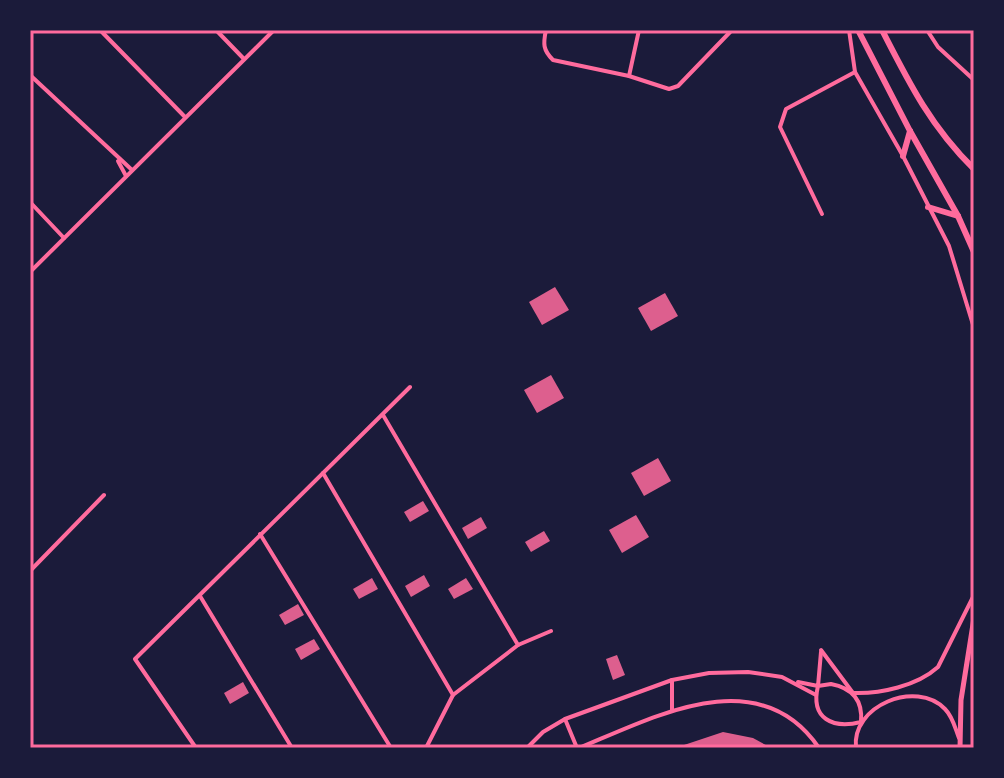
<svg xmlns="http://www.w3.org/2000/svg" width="1004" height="778" font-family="'PT Sans Narrow',sans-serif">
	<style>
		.building { fill: #dd5f8e }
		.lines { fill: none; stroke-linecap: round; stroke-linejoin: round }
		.minor { stroke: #ff6b9d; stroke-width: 4 }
		.secondary { stroke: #ff6b9d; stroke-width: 5 }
		.trunk { stroke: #ff6b9d; stroke-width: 6 }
		.neatline { fill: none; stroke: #ff6b9d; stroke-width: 3 }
	</style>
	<rect width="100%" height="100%" fill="#1b1b3a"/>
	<g class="building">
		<polygon points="555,287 569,310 542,325 529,302"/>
		<polygon points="665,293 678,316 651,331 638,308"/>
		<polygon points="551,375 564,398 537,413 524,390"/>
		<polygon points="658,458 671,481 644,496 631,473"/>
		<polygon points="423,501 429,511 410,522 404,512"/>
		<polygon points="636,515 649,537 622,553 609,530"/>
		<polygon points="481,517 487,528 468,539 462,528"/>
		<polygon points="544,531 550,541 531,552 525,542"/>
		<polygon points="424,575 430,586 411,597 405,586"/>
		<polygon points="372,578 378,589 359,599 353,589"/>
		<polygon points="466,578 473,589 454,599 448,589"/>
		<polygon points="298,604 304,615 285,625 279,615"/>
		<polygon points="314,639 320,649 301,660 295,649"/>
		<polygon points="617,655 625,675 613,680 606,659"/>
		<polygon points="243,682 249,693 230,704 224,693"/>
		<polygon points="723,732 753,738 771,748 675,748"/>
	</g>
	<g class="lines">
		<g class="minor">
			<polyline points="100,30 185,117"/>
			<polyline points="216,30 244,59"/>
			<path d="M546,30C543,44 543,50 553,60L629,76L669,89L678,86L732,30"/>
			<polyline points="849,30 855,72 903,156 949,246 974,328"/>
			<polyline points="927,30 938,47 974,80"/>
			<polyline points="30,75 132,170"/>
			<polyline points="629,76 639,30"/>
			<polyline points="118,161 126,176"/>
			<polyline points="30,202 64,238"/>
			<polyline points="822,214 780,127 786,109 855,72"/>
			<polyline points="30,272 274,30"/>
			<polyline points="383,415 518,645"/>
			<polyline points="323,473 453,695"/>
			<polyline points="260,534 391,748"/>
			<polyline points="30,571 104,495"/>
			<polyline points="200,596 292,748"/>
			<path d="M821,650L853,693C880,694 917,686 938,667L974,595"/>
			<polyline points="672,680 672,710"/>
			<polyline points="798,682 818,686 821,652"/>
			<path d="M831,684C852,688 863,700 861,722C833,729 810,719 818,686Z"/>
			<polyline points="565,719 577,748"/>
			<polyline points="196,748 135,659 410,387"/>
			<polyline points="426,748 453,695 518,645 551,631"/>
			<polyline points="527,748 543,732 565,719 672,680 709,673 748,672 782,677 816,695"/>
			<path d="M579,748C654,717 759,660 819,748"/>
			<path d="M856,748C851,706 916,679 945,709C953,717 955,728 959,738"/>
		</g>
		<polyline class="secondary" points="960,748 961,700 974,618"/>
		<g class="trunk">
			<polyline points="858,30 910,131 958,216 974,252"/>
			<path d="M882,30C909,83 931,127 974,169"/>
			<polyline points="903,156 910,131"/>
			<polyline points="928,207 958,216"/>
		</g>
	</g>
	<rect width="1004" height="778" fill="none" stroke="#1b1b3a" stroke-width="64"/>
	<rect x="32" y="32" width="940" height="714" class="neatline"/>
</svg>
